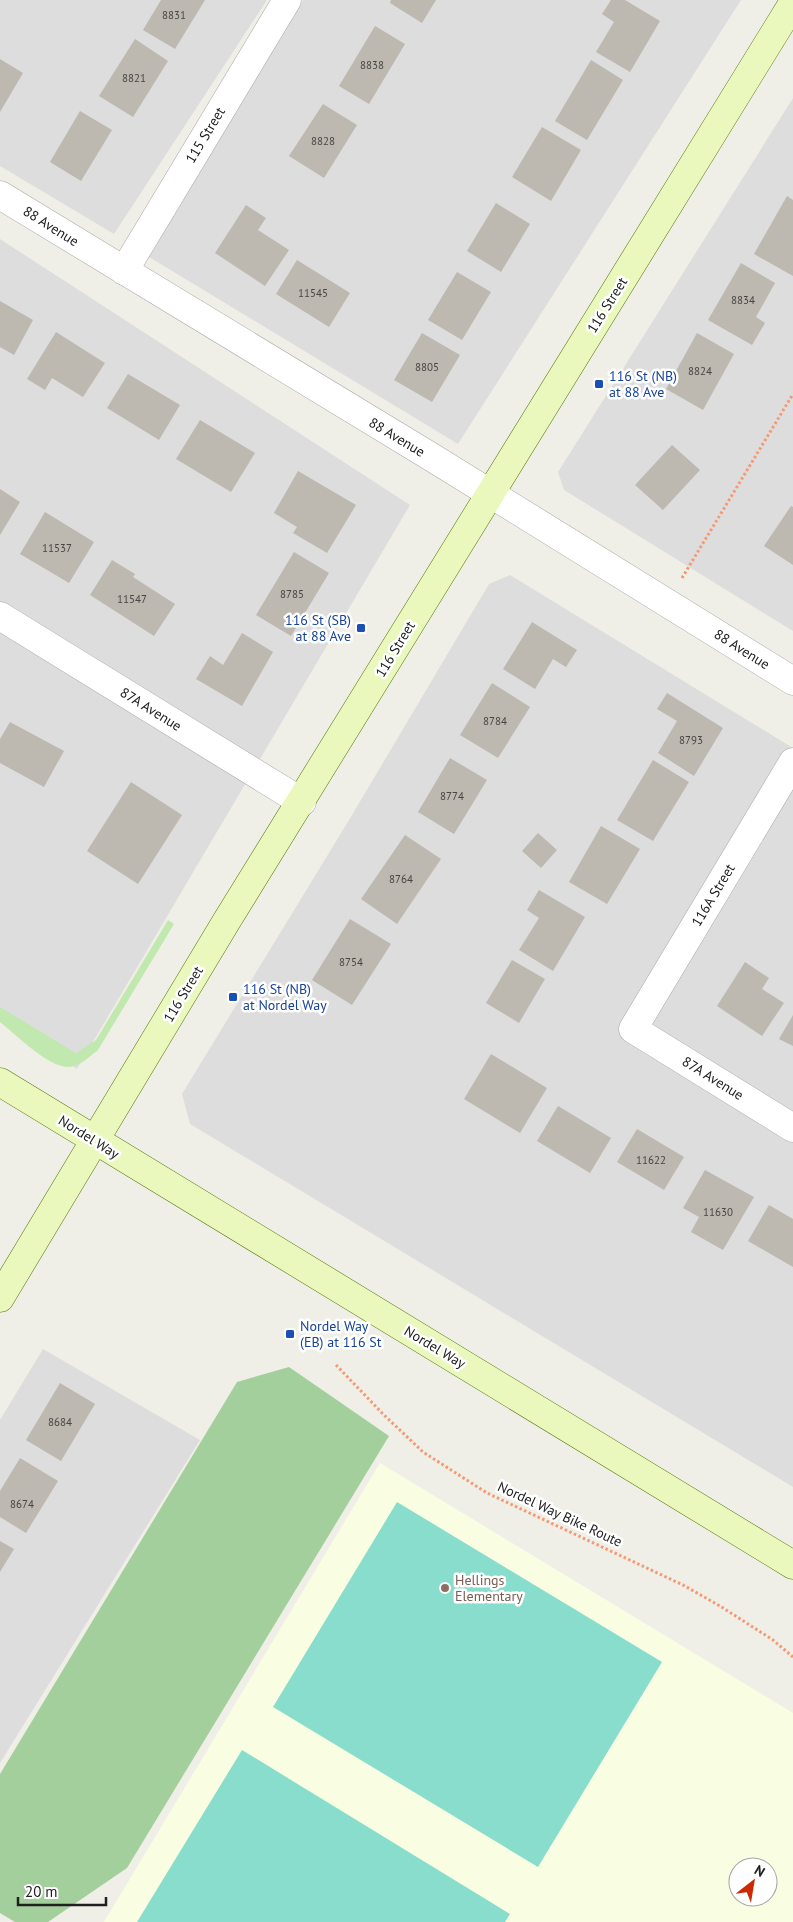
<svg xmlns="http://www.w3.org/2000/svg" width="793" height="1922" font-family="'PT Sans',sans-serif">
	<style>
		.residential { fill: #dedddd }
		.education { fill: #f9fee2; fill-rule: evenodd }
		.grass { fill: #c1e9af }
		.forest { fill: #a3cf9d }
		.pitch { fill: #8dc }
		.building { fill: #bdb8b0 }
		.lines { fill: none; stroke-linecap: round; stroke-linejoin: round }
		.street-casing { stroke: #a7a7a7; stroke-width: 29 }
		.secondary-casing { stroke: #567708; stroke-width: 29 }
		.path { stroke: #f69872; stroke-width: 3; stroke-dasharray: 2.5 2.5; stroke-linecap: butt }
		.street { stroke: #fff; stroke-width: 28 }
		.secondary { stroke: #eaf8bd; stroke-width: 28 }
		.transit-dot { fill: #1a4fb4; stroke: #fff; stroke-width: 2 }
		.education-dot { fill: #8d6e63; stroke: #fff; stroke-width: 2 }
		.labels { text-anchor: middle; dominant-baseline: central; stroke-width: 5; stroke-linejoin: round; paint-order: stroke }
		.number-label { font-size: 11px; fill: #474644 }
		.street-label { font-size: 14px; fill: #202020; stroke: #fff }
		.transit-label { font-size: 14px; fill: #164399; stroke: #fff; text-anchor: start }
		.education-label { font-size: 14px; fill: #785e54; stroke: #fff; text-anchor: start }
	</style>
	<rect width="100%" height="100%" fill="#f0efe7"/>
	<g class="residential">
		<polygon points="0,0 267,0 114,234 0,166"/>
		<polygon points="303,0 741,0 458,444 149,257"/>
		<polygon points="793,98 793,631 564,490 558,472"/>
		<polygon points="0,239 410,505 77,1069 0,1021"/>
		<polygon points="510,575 793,748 793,1487 190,1124 182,1094 349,820 489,584"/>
		<polygon points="43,1349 200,1440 0,1763 0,1420"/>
	</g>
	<path class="education" d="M380,1463L793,1713V1922H104ZM738,1867H768V1897H738Z"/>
	<path class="grass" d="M168,920L174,924L98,1050C89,1057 79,1067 68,1067C48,1067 15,1034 0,1022V1007L76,1053L96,1040Z"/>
	<polygon class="forest" points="289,1367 389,1436 127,1868 48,1922 15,1922 0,1913 0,1774 237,1382"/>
	<g class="pitch">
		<polygon points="397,1502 662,1662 538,1867 273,1707"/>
		<polygon points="242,1750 510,1914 505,1922 137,1922"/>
	</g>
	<g class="building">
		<polygon points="161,0 205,0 175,49 143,30"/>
		<polygon points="391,0 436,0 422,23 390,3"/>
		<polygon points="611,0 625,0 660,21 630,72 596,52 614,22 602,14"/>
		<polygon points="375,26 405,44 369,104 339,86"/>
		<polygon points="135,39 168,61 133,117 99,96"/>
		<polygon points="0,59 23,73 0,112"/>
		<polygon points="591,60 623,80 587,140 555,121"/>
		<polygon points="323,104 357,125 324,178 289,156"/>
		<polygon points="80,111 112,130 81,181 50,162"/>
		<polygon points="542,127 581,150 551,201 512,177"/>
		<polygon points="787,196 793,200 793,276 754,254"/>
		<polygon points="496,203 530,224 501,272 467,251"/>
		<polygon points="246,205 266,218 258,230 289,250 265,286 215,253"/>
		<polygon points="297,260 350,293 329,327 276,294"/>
		<polygon points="741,263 775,283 756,317 765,323 752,345 708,320"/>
		<polygon points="457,272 491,292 462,340 428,320"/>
		<polygon points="0,301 33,320 14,355 0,347"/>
		<polygon points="56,332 105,363 83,397 52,378 45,390 27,379"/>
		<polygon points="422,333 460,355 432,402 394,380"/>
		<polygon points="697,333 734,354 703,410 666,389"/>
		<polygon points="128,374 180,405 159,440 107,408"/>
		<polygon points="200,420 255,453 231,492 176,459"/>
		<polygon points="672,445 700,470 663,510 635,485"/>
		<polygon points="298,471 356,505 327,553 293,533 297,527 274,513"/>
		<polygon points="0,489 20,502 0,535"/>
		<polygon points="791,506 793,507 793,565 764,546"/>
		<polygon points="45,512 94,542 69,583 20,554"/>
		<polygon points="294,552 329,573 291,636 256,615"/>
		<polygon points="112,560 135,574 133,577 175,604 154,636 90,595"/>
		<polygon points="532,622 577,650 566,667 553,659 535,689 503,669"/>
		<polygon points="242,633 273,652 242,706 196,679 210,656 223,665"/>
		<polygon points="492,683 530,707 498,758 460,735"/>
		<polygon points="667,693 723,728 694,776 658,753 677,721 657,709"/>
		<polygon points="10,722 64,751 44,787 0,763 0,739"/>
		<polygon points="450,758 487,780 454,834 418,812"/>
		<polygon points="653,760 689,782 653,841 617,820"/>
		<polygon points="131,782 182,815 138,884 87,851"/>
		<polygon points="601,826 640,849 607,904 569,882"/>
		<polygon points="538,833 557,850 541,868 522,851"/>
		<polygon points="405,835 441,859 397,924 361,899"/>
		<polygon points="539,890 585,917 553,971 519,950 539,918 527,910"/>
		<polygon points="350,919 391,944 352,1005 312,980"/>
		<polygon points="512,960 545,979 519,1023 486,1003"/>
		<polygon points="745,962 769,978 762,989 784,1003 762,1036 717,1006"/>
		<polygon points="793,1015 793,1046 779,1039"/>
		<polygon points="491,1054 547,1088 520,1133 464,1099"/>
		<polygon points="558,1106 611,1138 590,1173 537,1141"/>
		<polygon points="637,1129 684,1157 664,1190 617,1162"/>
		<polygon points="705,1170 754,1197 723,1250 691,1232 699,1217 683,1208"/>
		<polygon points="769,1205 793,1219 793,1267 748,1241"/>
		<polygon points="60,1383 95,1404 61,1461 26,1440"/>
		<polygon points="20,1458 58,1481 26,1533 0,1517 0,1491"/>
		<polygon points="0,1541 14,1549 0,1572"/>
	</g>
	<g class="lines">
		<defs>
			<g id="street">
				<polyline points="0,195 433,458 793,681"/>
				<polyline points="124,271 287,0"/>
				<polyline points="0,616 302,802"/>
				<polyline points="793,762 633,1029 793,1128"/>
			</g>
			<g id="secondary">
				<polyline points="0,1082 793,1565"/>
				<polyline points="0,1298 226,922 793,3"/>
			</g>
		</defs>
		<use href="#street" class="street-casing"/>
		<use href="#secondary" class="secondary-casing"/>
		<g class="path">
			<polyline points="682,578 793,394"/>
			<polyline points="336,1365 384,1415 423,1452 487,1493 683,1585 720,1606 773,1640 793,1657"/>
		</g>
		<use href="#street" class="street"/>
		<use href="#secondary" class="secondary"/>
	</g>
	<g class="transit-dot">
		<rect x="594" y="379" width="10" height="10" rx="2.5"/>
		<rect x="356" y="623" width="10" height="10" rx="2.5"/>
		<rect x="228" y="992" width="10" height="10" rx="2.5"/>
		<rect x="285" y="1329" width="10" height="10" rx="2.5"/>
	</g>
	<circle class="education-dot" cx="445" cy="1588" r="5"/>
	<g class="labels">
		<g class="number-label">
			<text x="174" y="15">8831</text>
			<text x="372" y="65">8838</text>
			<text x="134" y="78">8821</text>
			<text x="323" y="141">8828</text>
			<text x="313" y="293">11545</text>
			<text x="743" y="300">8834</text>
			<text x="427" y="367">8805</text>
			<text x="700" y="371">8824</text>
			<text x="57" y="548">11537</text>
			<text x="292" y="594">8785</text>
			<text x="132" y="599">11547</text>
			<text x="495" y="721">8784</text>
			<text x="691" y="740">8793</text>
			<text x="452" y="796">8774</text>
			<text x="401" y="879">8764</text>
			<text x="351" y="962">8754</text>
			<text x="651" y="1160">11622</text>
			<text x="718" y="1212">11630</text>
			<text x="60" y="1422">8684</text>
			<text x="22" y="1504">8674</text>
		</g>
		<g class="street-label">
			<text transform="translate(205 135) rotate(-59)">115 Street</text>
			<text transform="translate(51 226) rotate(32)">88 Avenue</text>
			<text transform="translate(607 305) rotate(-58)">116 Street</text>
			<text transform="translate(397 437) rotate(31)">88 Avenue</text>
			<text transform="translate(395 649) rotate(-59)">116 Street</text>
			<text transform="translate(742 649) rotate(32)">88 Avenue</text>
			<text transform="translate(151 709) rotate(32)">87A Avenue</text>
			<text transform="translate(713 895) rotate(-59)">116A Street</text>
			<text transform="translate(183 994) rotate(-59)">116 Street</text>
			<text transform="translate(713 1078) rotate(32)">87A Avenue</text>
			<text transform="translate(89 1137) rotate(32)">Nordel Way</text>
			<text transform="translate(435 1347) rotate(31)">Nordel Way</text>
			<text transform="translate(560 1514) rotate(25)">Nordel Way Bike Route</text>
		</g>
		<g class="transit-label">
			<text x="609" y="376">116 St (NB)<tspan x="609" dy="16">at 88 Ave</tspan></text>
			<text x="351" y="620" text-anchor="end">116 St (SB)<tspan x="351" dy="16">at 88 Ave</tspan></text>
			<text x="243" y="989">116 St (NB)<tspan x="243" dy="16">at Nordel Way</tspan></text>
			<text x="300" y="1326">Nordel Way<tspan x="300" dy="16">(EB) at 116 St</tspan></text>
		</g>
		<g class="education-label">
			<text x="455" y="1580">Hellings<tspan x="455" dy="16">Elementary</tspan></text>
		</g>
	</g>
	<g transform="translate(753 1882) rotate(31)"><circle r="24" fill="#ffffff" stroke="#a6a6a6"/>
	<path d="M0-4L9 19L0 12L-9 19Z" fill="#cb2a05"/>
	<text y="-8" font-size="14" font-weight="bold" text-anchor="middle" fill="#202020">N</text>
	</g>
	<path d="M18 1897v8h88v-8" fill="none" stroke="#202020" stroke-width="2.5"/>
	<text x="25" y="1897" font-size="15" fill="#202020" stroke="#ffffff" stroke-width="4" paint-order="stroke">20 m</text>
</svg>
